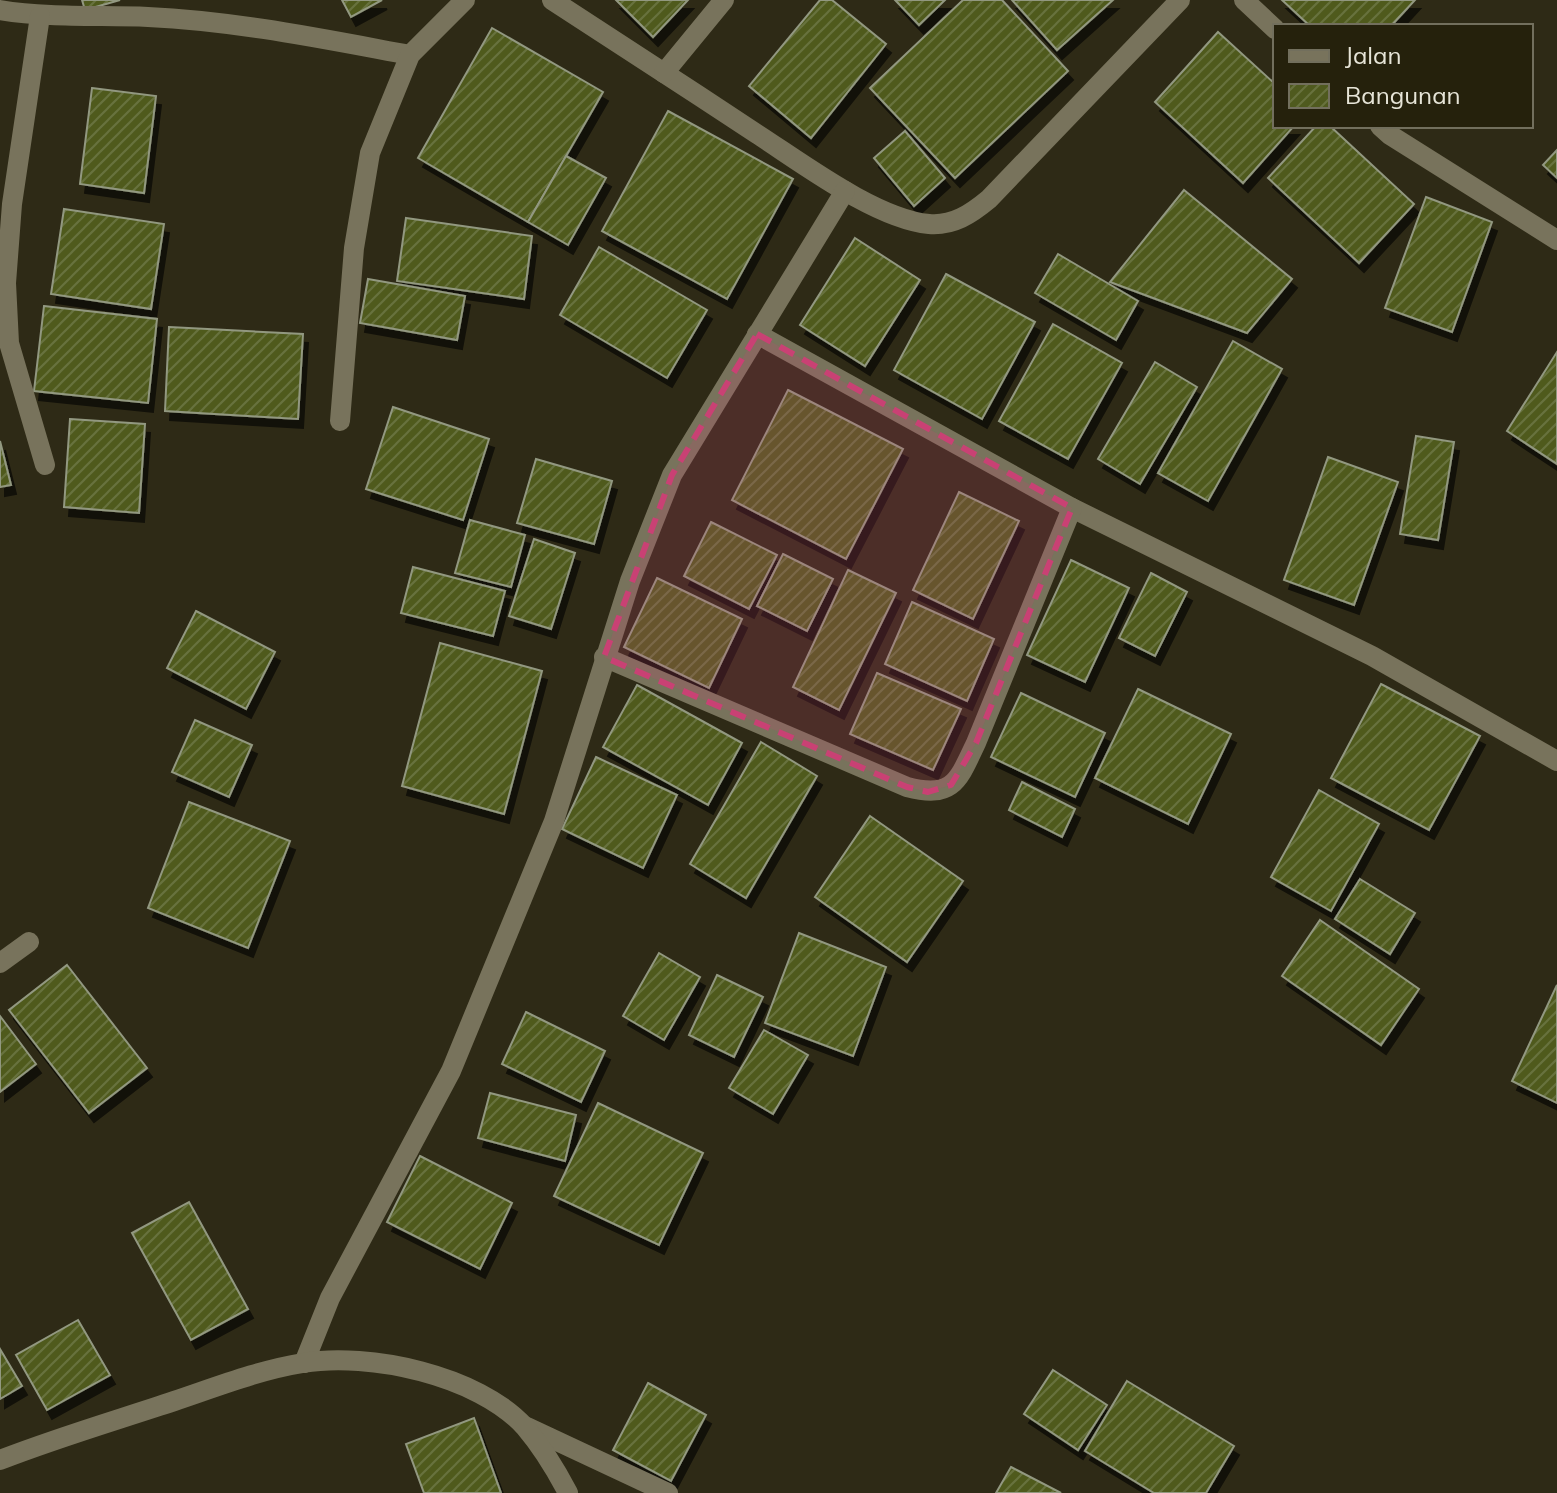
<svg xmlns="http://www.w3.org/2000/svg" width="1557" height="1493" font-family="Mulish,sans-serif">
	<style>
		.building { fill: url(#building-hatch); stroke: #929880; stroke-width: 2; filter: url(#shadow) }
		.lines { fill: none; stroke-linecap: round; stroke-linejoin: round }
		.minor { stroke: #78735c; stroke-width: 20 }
		.marked { fill: #c94174; fill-opacity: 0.2; stroke: #c94174; stroke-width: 6; stroke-dasharray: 16 10; stroke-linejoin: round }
	</style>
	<defs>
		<pattern id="building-hatch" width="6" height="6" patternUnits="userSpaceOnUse" patternTransform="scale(2)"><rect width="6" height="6" fill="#4f5a1e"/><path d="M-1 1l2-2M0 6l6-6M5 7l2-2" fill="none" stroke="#68723e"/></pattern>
		<filter id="shadow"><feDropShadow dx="5" dy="9" stdDeviation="0" flood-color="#0009"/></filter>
	</defs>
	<rect width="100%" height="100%" fill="#2e2a16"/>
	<g class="building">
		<polygon points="82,0 120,0 85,10"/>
		<polygon points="342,0 382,0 351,17"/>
		<polygon points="616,0 688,0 653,37"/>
		<polygon points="820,0 832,0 886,44 811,138 749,86"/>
		<polygon points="895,0 945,0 919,25"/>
		<polygon points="963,0 1002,0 1068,71 955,178 870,88"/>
		<polygon points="1012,0 1113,0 1057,50"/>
		<polygon points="1282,0 1415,0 1391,26 1310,26"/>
		<polygon points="492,28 603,92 528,222 418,158"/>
		<polygon points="1218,32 1275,84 1275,126 1294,126 1243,183 1155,102"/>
		<polygon points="92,88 156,96 144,193 80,184"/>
		<polygon points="668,111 793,179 727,299 602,231"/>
		<polygon points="1316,126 1330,126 1414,204 1359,263 1268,178"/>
		<polygon points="905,131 945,178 914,206 874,158"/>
		<polygon points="1557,150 1557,178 1543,165"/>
		<polygon points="566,156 606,178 568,245 528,222"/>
		<polygon points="1184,190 1292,279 1247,333 1110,282"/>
		<polygon points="1426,197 1492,222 1452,332 1385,308"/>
		<polygon points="64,209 164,224 151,309 51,294"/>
		<polygon points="406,218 532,236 524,299 397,281"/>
		<polygon points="855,238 920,280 865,366 800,325"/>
		<polygon points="599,247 707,310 667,378 560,315"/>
		<polygon points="1058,254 1138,301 1116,340 1035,293"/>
		<polygon points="946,274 1035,322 982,419 894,370"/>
		<polygon points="368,279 465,296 457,340 360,323"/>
		<polygon points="44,306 157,319 148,403 34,391"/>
		<polygon points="1053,324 1122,363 1068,459 999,421"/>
		<polygon points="169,327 303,334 298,419 165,411"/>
		<polygon points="1233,341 1282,369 1208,501 1158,473"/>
		<polygon points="1557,352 1557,464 1507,431"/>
		<polygon points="1155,362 1197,387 1140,484 1098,459"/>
		<polygon points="788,390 903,449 846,559 732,500"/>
		<polygon points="393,407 489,439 463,520 366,489"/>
		<polygon points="70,419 145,424 139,513 64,507"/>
		<polygon points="1416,436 1454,442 1438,540 1400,534"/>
		<polygon points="0,441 11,485 0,487"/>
		<polygon points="1328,457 1398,482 1354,605 1284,580"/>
		<polygon points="536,459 612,481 594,544 517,523"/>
		<polygon points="959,492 1019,521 973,619 913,590"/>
		<polygon points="470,520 525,535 511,587 455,573"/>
		<polygon points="711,522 777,555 749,609 684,576"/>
		<polygon points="534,539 575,553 551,629 509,616"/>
		<polygon points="783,554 833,579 807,631 757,606"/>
		<polygon points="1071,560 1129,588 1085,682 1027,655"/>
		<polygon points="413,567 505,591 493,636 401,613"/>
		<polygon points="848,570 896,593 839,710 793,687"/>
		<polygon points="1151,573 1187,592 1155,656 1119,638"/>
		<polygon points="657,578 742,619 709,688 624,647"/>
		<polygon points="912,602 994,639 967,701 885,664"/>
		<polygon points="196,611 275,652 246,709 167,668"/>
		<polygon points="440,643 542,671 504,814 402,786"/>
		<polygon points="877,673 961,709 933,770 850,734"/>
		<polygon points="1381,684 1480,736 1429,830 1331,778"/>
		<polygon points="637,685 742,743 708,805 603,747"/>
		<polygon points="1138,689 1231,734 1188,824 1095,778"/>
		<polygon points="1021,693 1105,733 1075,797 991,757"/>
		<polygon points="195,720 252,745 229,797 172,772"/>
		<polygon points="761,742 817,776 746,898 690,864"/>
		<polygon points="596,757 677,795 643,868 562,829"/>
		<polygon points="1022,782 1075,809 1062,837 1009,810"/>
		<polygon points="1319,790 1379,824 1331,911 1271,877"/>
		<polygon points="189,802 290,841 248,948 148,908"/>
		<polygon points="870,816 963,881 907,962 815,897"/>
		<polygon points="1360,879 1415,913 1390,954 1335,919"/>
		<polygon points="1320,920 1419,989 1381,1045 1282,976"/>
		<polygon points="799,933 886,967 853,1056 765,1023"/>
		<polygon points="659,953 700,977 664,1040 623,1016"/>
		<polygon points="67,965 147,1068 89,1113 9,1010"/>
		<polygon points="717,975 763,997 734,1057 689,1035"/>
		<polygon points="1557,985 1557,1103 1512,1081"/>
		<polygon points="526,1012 605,1051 581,1102 502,1064"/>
		<polygon points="0,1016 36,1064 0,1092"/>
		<polygon points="764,1030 808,1055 773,1114 729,1088"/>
		<polygon points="490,1093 576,1115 565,1161 478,1138"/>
		<polygon points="598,1103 703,1153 659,1245 554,1196"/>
		<polygon points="420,1156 512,1203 480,1269 387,1222"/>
		<polygon points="189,1202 248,1309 191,1340 132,1233"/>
		<polygon points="78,1320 110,1375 47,1410 16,1355"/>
		<polygon points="0,1349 22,1386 0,1399"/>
		<polygon points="1053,1370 1107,1405 1078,1450 1024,1414"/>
		<polygon points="1127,1381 1234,1446 1206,1493 1154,1493 1085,1451"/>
		<polygon points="648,1383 706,1415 671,1481 613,1450"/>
		<polygon points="474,1418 501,1493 424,1493 406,1444"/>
		<polygon points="1011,1467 1061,1493 996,1493"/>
	</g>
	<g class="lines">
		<g class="minor">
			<path d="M552,0C621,45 689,89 757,134C802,163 876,219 929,224C953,226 971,214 989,199L1180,0"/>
			<polyline points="1244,0 1275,29"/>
			<path d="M0,10C49,18 98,15 148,17C236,21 323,39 410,55"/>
			<polyline points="40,16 12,204 6,283 9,343 45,465"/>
			<polyline points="664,73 724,0"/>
			<polyline points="1380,126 1390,135 1557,240"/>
			<polyline points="757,334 1072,508 1372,656 1557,761"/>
			<polyline points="340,421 354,248 370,153 410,55 465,0"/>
			<path d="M604,657L907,787C953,799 958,781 976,743L1072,508"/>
			<polyline points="0,963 29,942"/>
			<polyline points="304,1363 330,1298 451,1071 554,821 630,581 672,475 845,191"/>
			<polyline points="527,1427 668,1493"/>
			<path d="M0,1460C51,1440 104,1424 156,1407C204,1392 253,1371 303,1363C369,1352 478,1375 525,1427C542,1447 556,1470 568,1493"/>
		</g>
	</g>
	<path class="marked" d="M757,334L1072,508L976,743L951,785L928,792L907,787L604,657L672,475Z"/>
	<rect x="1273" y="24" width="260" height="104" fill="#25210c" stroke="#726f5d" stroke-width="2"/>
	<rect x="1289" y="50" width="40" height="12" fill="#78735c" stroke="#726f5d" stroke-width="2"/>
	<text x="1345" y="64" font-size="24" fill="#e6e4d7">Jalan</text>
	<rect x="1289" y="84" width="40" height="24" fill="url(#building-hatch)" stroke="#726f5d" stroke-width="2"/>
	<text x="1345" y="104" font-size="24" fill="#e6e4d7">Bangunan</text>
</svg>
